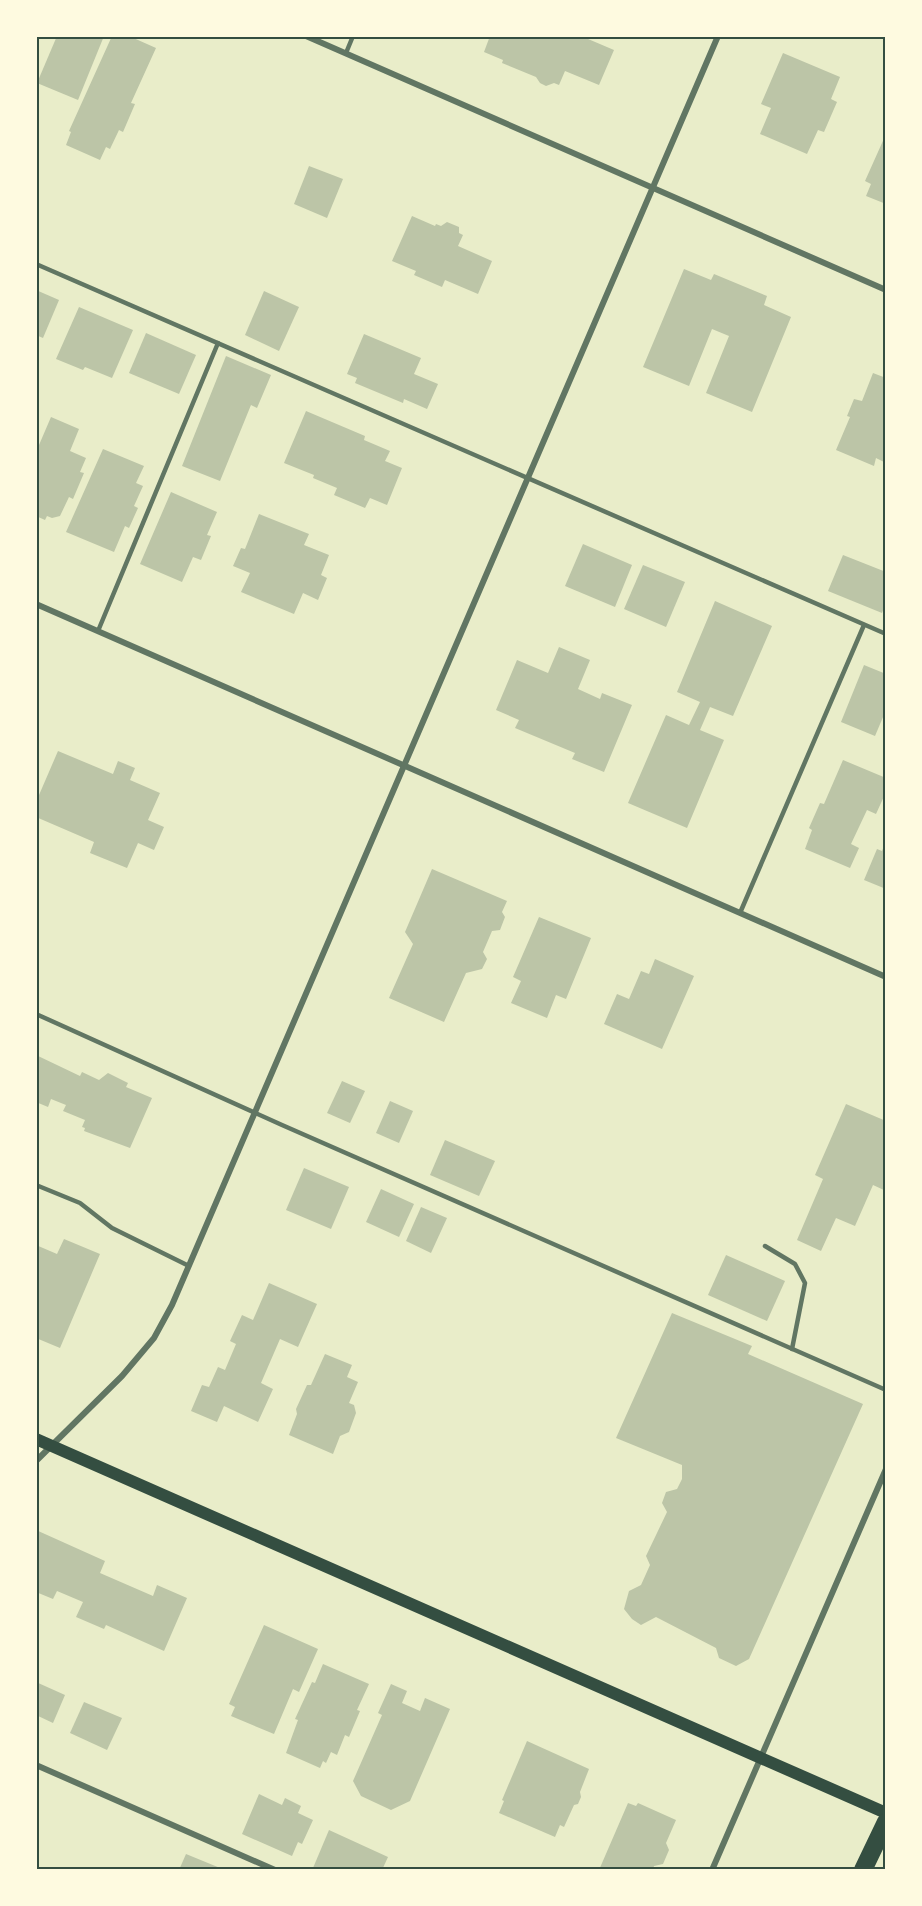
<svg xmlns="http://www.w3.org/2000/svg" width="922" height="1906" font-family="Raleway,sans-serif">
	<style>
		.building { fill: #bcc5a7 }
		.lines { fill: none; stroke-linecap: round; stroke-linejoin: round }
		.service { stroke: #617663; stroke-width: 4.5 }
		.minor { stroke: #617663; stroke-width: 6 }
		.secondary { stroke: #344e41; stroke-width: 12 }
		.motorway { stroke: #344e41; stroke-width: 18 }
		.neatline { fill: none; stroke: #344e41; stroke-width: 2 }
	</style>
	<rect width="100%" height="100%" fill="#e9edc9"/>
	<g class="building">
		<polygon points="57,36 104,36 78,100 37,83"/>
		<polygon points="112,36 129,36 156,48 131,103 135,104 123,132 119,130 110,149 106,147 100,160 66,145 71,132 69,131"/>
		<polygon points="490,36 581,36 614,50 599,85 565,71 559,85 554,83 546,86 540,83 536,77 502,63 503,60 484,52"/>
		<polygon points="783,53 840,77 831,99 837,102 824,132 818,130 807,154 760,134 771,108 761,104"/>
		<polygon points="886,134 886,204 866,196 871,184 865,181"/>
		<polygon points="309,166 343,179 327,218 294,204"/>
		<polygon points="412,216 435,226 436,224 441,226 447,222 459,227 459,233 463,235 458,246 492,261 478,294 445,280 442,287 414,275 416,271 392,261"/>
		<polygon points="684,269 711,280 714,274 767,296 764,305 791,317 752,412 706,393 729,336 712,329 689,386 643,367"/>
		<polygon points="36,290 59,300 43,338 36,335"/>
		<polygon points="264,291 299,307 279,351 245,335"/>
		<polygon points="79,307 133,330 112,378 85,367 83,370 56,359"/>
		<polygon points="146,333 196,355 179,394 129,373"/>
		<polygon points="364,334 421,358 414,374 438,384 427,409 404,399 403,403 355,383 357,378 347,374"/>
		<polygon points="226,356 271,375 257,408 251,405 220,481 182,466"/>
		<polygon points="873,373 886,378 886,463 876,458 874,466 836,450 850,417 847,416 854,399 862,401"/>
		<polygon points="306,411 365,436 364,440 390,451 385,461 402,468 387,505 370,498 365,508 334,495 337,488 313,478 314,475 284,463"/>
		<polygon points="51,417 79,429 70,451 86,458 80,472 84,473 73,499 69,497 60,516 52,518 47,516 45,520 36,516 36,443 39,445"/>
		<polygon points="103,449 144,466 136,483 143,486 134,506 138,508 129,528 125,526 114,552 66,532"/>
		<polygon points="171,492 217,512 207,535 211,536 201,560 193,557 182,582 140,564"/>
		<polygon points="259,514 309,534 304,545 329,555 321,575 327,578 318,600 303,593 294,614 241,592 250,573 233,566 241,548 245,549"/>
		<polygon points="583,544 632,565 615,607 565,586"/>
		<polygon points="843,555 886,572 886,602 882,613 828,591"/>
		<polygon points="643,565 685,582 666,627 624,609"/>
		<polygon points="715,601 772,626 733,716 710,707 700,730 724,740 687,828 628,803 666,715 689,725 700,702 677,692"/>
		<polygon points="559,647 590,660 578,689 600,699 602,693 632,705 604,772 572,759 575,753 515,728 519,720 496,710 517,660 548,673"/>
		<polygon points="864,665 886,674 886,710 875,736 841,722"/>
		<polygon points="58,751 113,774 118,761 135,768 130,780 160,793 148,820 164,827 154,850 138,843 127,868 90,853 94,842 36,817 36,802"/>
		<polygon points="843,760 886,778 886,792 876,814 867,810 851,844 859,848 850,868 805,849 812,830 809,828 820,803 824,804"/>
		<polygon points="886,841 886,889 864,880 877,849 882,851"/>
		<polygon points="432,869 507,901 502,912 505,917 500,930 492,931 483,952 487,959 482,969 466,973 444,1022 389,998 413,944 405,932"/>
		<polygon points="539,917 591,938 566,999 556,995 547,1018 511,1003 521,981 513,977"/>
		<polygon points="655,959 694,976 662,1049 604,1024 617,994 629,999 641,971 649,974"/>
		<polygon points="36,1055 80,1076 82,1072 99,1080 108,1073 128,1083 126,1087 152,1098 130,1148 84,1131 85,1128 82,1127 85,1120 63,1111 66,1105 51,1099 48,1107 36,1102"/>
		<polygon points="342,1081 365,1091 350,1123 327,1113"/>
		<polygon points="390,1101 413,1111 399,1143 376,1133"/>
		<polygon points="846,1104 886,1121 886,1191 873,1185 855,1226 836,1218 821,1251 797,1240 823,1179 815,1175"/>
		<polygon points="445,1140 495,1161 479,1196 430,1175"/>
		<polygon points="304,1168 349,1187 331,1229 286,1210"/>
		<polygon points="381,1189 414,1204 399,1237 366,1222"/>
		<polygon points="421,1207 447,1218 431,1253 406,1241"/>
		<polygon points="64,1239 100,1254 60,1348 36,1338 36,1245 57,1254"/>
		<polygon points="726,1255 785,1281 767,1321 708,1295"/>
		<polygon points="269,1283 317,1304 298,1347 280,1339 261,1383 273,1389 258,1422 224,1406 217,1422 191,1411 202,1385 209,1387 218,1367 225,1370 236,1344 230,1341 242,1315 253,1320"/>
		<polygon points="672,1313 752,1346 748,1354 863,1404 749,1659 736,1666 719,1658 716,1648 656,1617 641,1625 632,1619 624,1609 629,1591 641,1585 650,1565 646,1556 667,1512 662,1503 666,1492 677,1489 682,1479 682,1465 616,1438"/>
		<polygon points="325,1354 352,1365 347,1377 358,1382 349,1403 354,1405 356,1413 349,1432 340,1436 333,1454 289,1435 297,1414 296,1409 307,1385 311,1385"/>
		<polygon points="36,1530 105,1561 100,1573 153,1596 157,1585 187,1598 164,1651 106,1625 104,1629 76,1617 83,1602 57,1591 53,1599 36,1592"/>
		<polygon points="264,1625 318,1649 299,1692 293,1689 274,1734 231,1716 235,1707 229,1704"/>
		<polygon points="323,1664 369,1684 357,1710 360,1711 349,1737 345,1735 337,1755 331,1752 326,1763 323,1761 320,1768 286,1753 298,1720 295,1719 312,1682 315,1683"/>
		<polygon points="36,1682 65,1695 53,1723 36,1715"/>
		<polygon points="391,1684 407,1691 402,1703 420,1711 425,1698 450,1709 410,1801 391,1810 361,1796 353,1781 382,1715 378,1713"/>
		<polygon points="84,1702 122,1718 107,1750 70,1733"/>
		<polygon points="527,1741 589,1769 580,1792 581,1797 578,1804 574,1805 564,1827 560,1825 555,1837 499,1813 504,1801 502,1800"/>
		<polygon points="259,1794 282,1805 285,1798 301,1806 298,1813 313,1820 302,1844 298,1842 292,1856 242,1834"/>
		<polygon points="628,1803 636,1806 638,1803 676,1820 666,1843 669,1850 663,1864 654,1866 653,1870 599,1870"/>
		<polygon points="329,1830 388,1857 382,1870 318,1870 313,1868"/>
		<polygon points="186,1854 225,1870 179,1870"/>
	</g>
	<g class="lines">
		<g class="service">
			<polyline points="346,53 353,36"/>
			<polyline points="36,264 886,634"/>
			<polyline points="98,631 218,343"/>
			<polyline points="740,913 864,625"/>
			<polyline points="36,1014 282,1125 886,1390"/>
			<polyline points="36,1185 80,1203 112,1228 189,1266"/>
			<polyline points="765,1246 795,1264 805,1283 792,1349"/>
		</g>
		<g class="minor">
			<polyline points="306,36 886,290"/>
			<polyline points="36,604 886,977"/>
			<polyline points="36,1461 122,1376 154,1338 172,1305 718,36"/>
			<polyline points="36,1765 275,1870"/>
			<polyline points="712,1870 886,1469"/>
		</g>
		<polyline class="secondary" points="36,1439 886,1813"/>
		<polyline class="motorway" points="863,1870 886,1822"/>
	</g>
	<rect width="922" height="1906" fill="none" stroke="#fefae0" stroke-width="75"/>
	<rect x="38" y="38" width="846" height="1830" class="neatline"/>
</svg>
